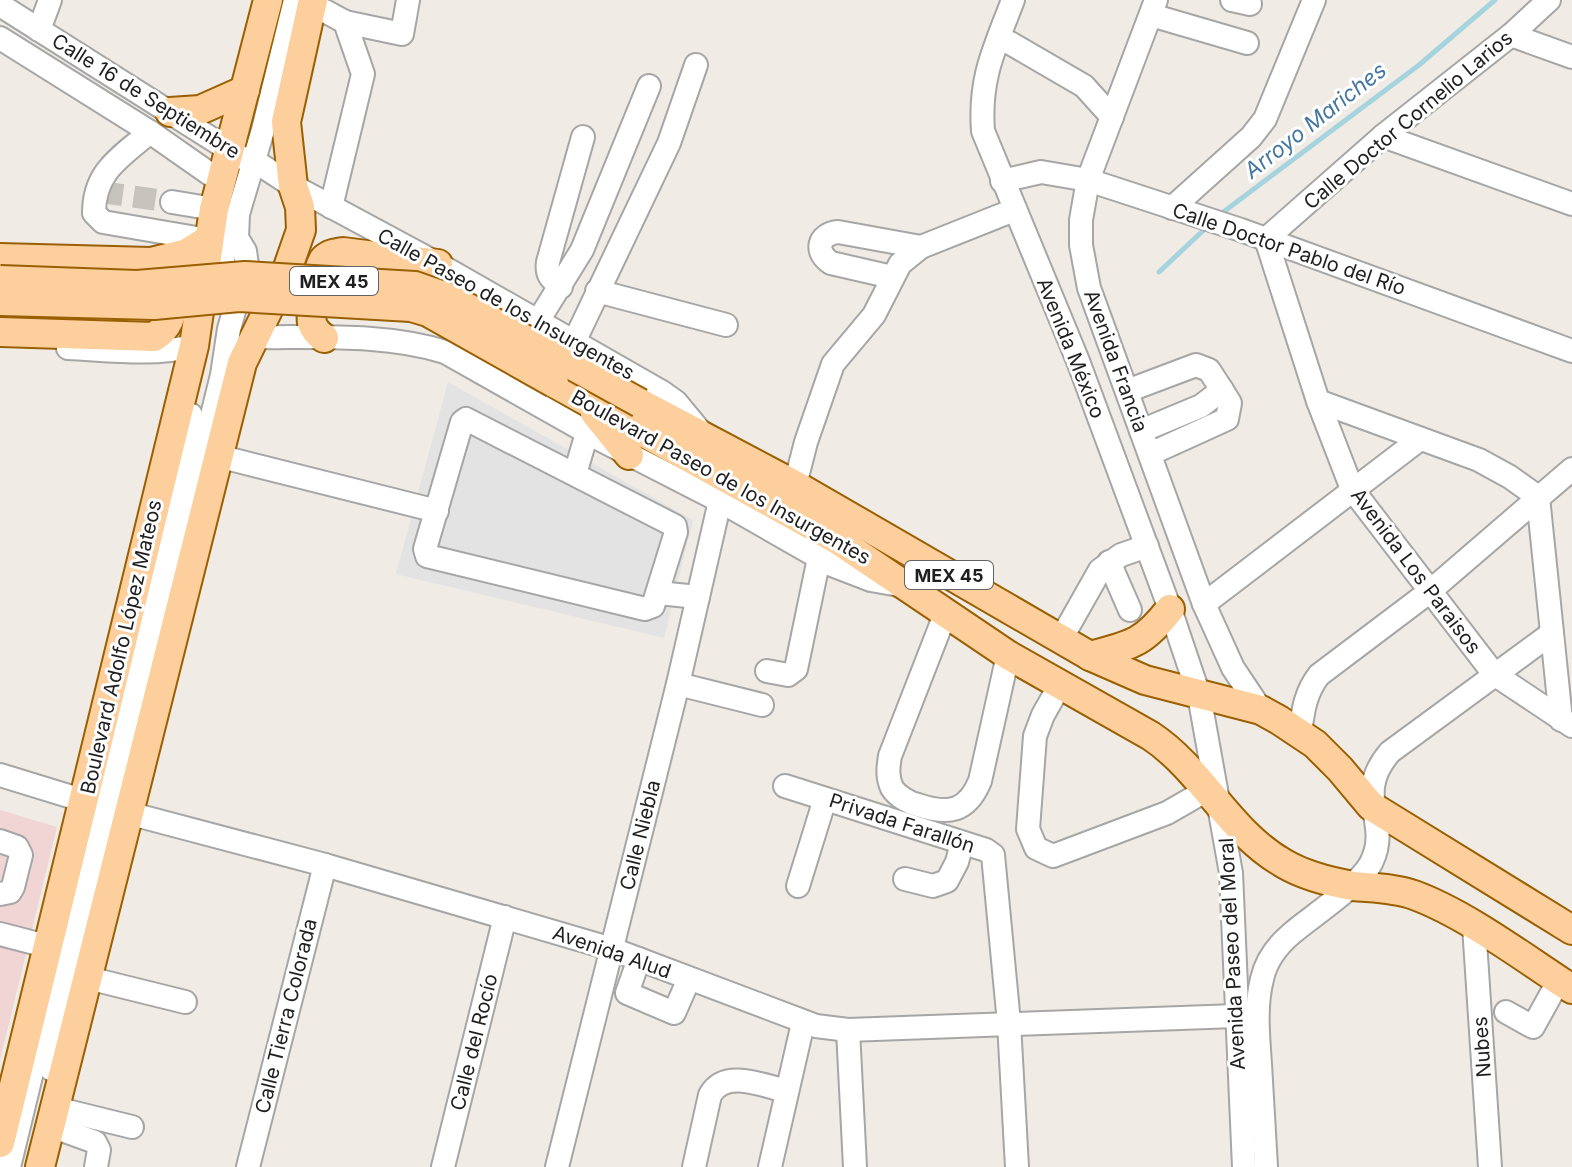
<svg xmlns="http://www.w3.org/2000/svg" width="1572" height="1167" font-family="Inter,sans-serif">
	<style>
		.commercial { fill: #f1d4d4 }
		.parking { fill: #e3e3e3 }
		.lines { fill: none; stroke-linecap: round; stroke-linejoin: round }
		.stream { stroke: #a5d4de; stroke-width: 5 }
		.minor-tunnel { stroke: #c6c3bd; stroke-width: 22; stroke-dasharray: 22 11; stroke-linecap: butt }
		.minor-casing { stroke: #a6a6a6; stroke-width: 26 }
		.major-casing { stroke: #9a5f00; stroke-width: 32 }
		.minor { stroke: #fff; stroke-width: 22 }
		.major { stroke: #fccf9d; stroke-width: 28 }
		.major-bridge-casing { stroke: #9a5f00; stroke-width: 32; stroke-linecap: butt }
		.major-bridge { stroke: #fccf9d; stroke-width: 28 }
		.labels { text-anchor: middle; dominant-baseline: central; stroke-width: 6; stroke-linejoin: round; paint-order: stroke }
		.shield { fill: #fff; stroke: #626262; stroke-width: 2 }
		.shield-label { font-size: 18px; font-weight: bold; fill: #1f1f1f }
		.street-label { font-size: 20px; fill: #1f1f1f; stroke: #fff }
		.water-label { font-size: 22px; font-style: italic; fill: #4477a0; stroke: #fff }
	</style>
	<rect width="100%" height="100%" fill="#f0ece5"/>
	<polygon class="commercial" points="0,810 57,827 0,1060"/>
	<polygon class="parking" points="448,382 693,520 664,638 396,574"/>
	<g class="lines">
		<g class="stream">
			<polyline points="1218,216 1419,65 1495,0"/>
			<polyline points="1159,272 1208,226"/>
		</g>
		<polyline class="minor-tunnel" points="101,192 172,202"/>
		<defs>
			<g id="minor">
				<path d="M1013,0C995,48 979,77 983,131L1078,361L1170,609L1199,695L1231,873L1244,1167"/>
				<polyline points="1156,0 1088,180 1081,220 1081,245 1089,288 1204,604 1233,668 1261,710"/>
				<polyline points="1232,0 1250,4"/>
				<polyline points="1549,0 1511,35 1383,136 1266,239 1318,401 1352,489 1494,674 1572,726"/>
				<polyline points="312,4 345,22 363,74 331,207"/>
				<polyline points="0,5 242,158 253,160 293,186 438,264 662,392 676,402 700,431"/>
				<polyline points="1151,15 1247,43"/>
				<polyline points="345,22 402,34 408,0"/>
				<polyline points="39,30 50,0"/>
				<polyline points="1511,35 1572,57"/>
				<polyline points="0,38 150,132 220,181"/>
				<polyline points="998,40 1010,43 1084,86 1112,117"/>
				<path d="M150,132C121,157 94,171 94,213L103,222L208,240"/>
				<polyline points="1383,136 1572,204"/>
				<polyline points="1002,181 1041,172 1088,180 1241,230 1572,351"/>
				<polyline points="172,202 214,209"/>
				<polyline points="1172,208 1251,137 1265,119 1314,0"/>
				<path d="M892,277L831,263C814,252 818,234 838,232L921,247"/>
				<path d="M561,287C551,279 546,275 548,262L583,137"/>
				<polyline points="217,291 231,219"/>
				<polyline points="597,291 726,325"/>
				<polyline points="538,321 582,250 649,86"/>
				<path d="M252,337C315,338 384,333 445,352L599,439L720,501L832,565L871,580L899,585"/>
				<polyline points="574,342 669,143 696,65"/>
				<path d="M68,348C110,350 152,356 194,346"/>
				<polyline points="1127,391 1196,365 1209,370 1222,390 1201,406 1141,431"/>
				<polyline points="1318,401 1479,460 1510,477 1538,497"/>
				<polygon points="466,419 675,526 676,532 653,606 645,609 427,556 425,549 462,422"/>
				<polyline points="1150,454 1227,419 1230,403 1222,390"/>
				<polyline points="218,456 437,511"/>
				<polyline points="575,474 587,433"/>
				<polyline points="795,485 806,442 833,364 874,315 900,264 921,247 1014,210"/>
				<polyline points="1538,497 1561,720"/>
				<polyline points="1109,562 1130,610"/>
				<polyline points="658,593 698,597"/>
				<polyline points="1204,604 1420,439"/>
				<path d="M946,612L890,756C888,768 887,777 892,788C897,796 909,803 918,805C949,815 967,812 980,781L1008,655"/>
				<polyline points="1061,639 1100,570 1121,555 1147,546"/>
				<polyline points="767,671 788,675 796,669 819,558"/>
				<polyline points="678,684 762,705"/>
				<polyline points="1060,685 1043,715 1035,736 1028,829 1036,848 1053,856 1167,813 1207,790"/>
				<path d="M1300,733C1303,711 1305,693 1319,675L1429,592L1572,469"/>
				<polyline points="0,775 98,805 325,865 612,949 816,1026 848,1030 1236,1016"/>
				<polyline points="785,786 986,850 993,855 1009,1023 1017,1167"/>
				<polyline points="0,841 17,847 21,855 13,887 10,892 0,894"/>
				<polyline points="905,879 933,886 947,881 957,862 962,843"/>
				<polyline points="798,886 825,799"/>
				<polyline points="1474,926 1490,1167"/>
				<polyline points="0,934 46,946"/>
				<polyline points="639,959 627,993 674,1013 689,979"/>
				<polyline points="88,978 185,1002"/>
				<polyline points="1506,1012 1533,1027 1559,980"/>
				<polyline points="848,1030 855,1167"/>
				<polyline points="51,1069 222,375 229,329 247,265 245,251 237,238 238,214 263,130 295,0"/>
				<polyline points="55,1108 132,1127"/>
				<polyline points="51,1126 95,1142 99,1150 96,1167"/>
				<polyline points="9,1167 191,415"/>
				<polyline points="248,1167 325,865"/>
				<polyline points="443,1167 505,917"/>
				<polyline points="557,1167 678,684 720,501"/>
				<path d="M694,1167L710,1095C725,1068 763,1086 787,1091"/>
				<polyline points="770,1167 803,1023"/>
				<path d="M1266,1167C1264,1133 1262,1098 1260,1064C1258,1035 1255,1007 1262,979C1266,961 1277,946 1291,934C1312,916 1362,884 1372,861C1391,821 1352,796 1390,752L1552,633"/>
			</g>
			<g id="major">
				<polyline points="170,112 200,110 245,90"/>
				<polyline points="0,258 151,262 187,253 208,240"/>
				<path d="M0,332L154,337C182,320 175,279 151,262"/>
				<path d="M324,338C318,334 314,330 312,323C310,313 317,266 324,259C329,254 336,253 343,252L438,264"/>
				<path d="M554,383L836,539L1008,655L1151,736C1202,770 1229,832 1283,863C1303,875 1330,882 1353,886C1373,888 1394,888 1414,895C1466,914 1524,958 1572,989"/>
				<polyline points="640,403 795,485 1090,656 1145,680 1261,710 1279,720 1315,744 1340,769 1371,806 1572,930"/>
				<polyline points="595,413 629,455"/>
				<path d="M1090,656C1131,645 1143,644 1170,609"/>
				<polyline points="0,1143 194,346 214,209 268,0"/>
				<polyline points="40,1167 242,363 286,273 301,230 300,207 293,186 286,122 313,0"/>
			</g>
		</defs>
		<use href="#minor" class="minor-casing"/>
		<use href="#major" class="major-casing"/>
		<use href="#minor" class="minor"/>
		<use href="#major" class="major"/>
		<defs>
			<g id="major-bridge">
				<polyline points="0,280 137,285 245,276 415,286 452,299 640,403"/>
				<polyline points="0,301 154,305 239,297 411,307 428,312 554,383"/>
			</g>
		</defs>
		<use href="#major-bridge" class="major-bridge-casing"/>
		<use href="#major-bridge" class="major-bridge"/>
	</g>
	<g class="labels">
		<g class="shield">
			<rect x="290" y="267" width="88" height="28" rx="6"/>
			<rect x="905" y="561" width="88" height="28" rx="6"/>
		</g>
		<g class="shield-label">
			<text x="334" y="281">MEX 45</text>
			<text x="949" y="575">MEX 45</text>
		</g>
		<g class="street-label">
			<text transform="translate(146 96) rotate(32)">Calle 16 de Septiembre</text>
			<text transform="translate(1408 120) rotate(-40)">Calle Doctor Cornelio Larios</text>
			<text transform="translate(1289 249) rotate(19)">Calle Doctor Pablo del Río</text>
			<text transform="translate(506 304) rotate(29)">Calle Paseo de los Insurgentes</text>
			<text transform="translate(1071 348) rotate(68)">Avenida México</text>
			<text transform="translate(1116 361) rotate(70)">Avenida Francia</text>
			<text transform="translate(721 477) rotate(29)">Boulevard Paseo de los Insurgentes</text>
			<text transform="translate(1416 571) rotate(53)">Avenida Los Paraisos</text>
			<text transform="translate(121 647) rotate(-77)">Boulevard Adolfo López Mateos</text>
			<text transform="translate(902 823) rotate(18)">Privada Farallón</text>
			<text transform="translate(640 835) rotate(-76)">Calle Niebla</text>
			<text transform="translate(612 952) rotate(19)">Avenida Alud</text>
			<text transform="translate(1232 954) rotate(-93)">Avenida Paseo del Moral</text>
			<text transform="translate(286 1016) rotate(-76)">Calle Tierra Colorada</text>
			<text transform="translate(474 1042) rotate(-76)">Calle del Rocío</text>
			<text transform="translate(1482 1047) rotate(-94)">Nubes</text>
		</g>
		<g class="water-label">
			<text transform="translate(1315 120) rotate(-38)">Arroyo Mariches</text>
		</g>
	</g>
</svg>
